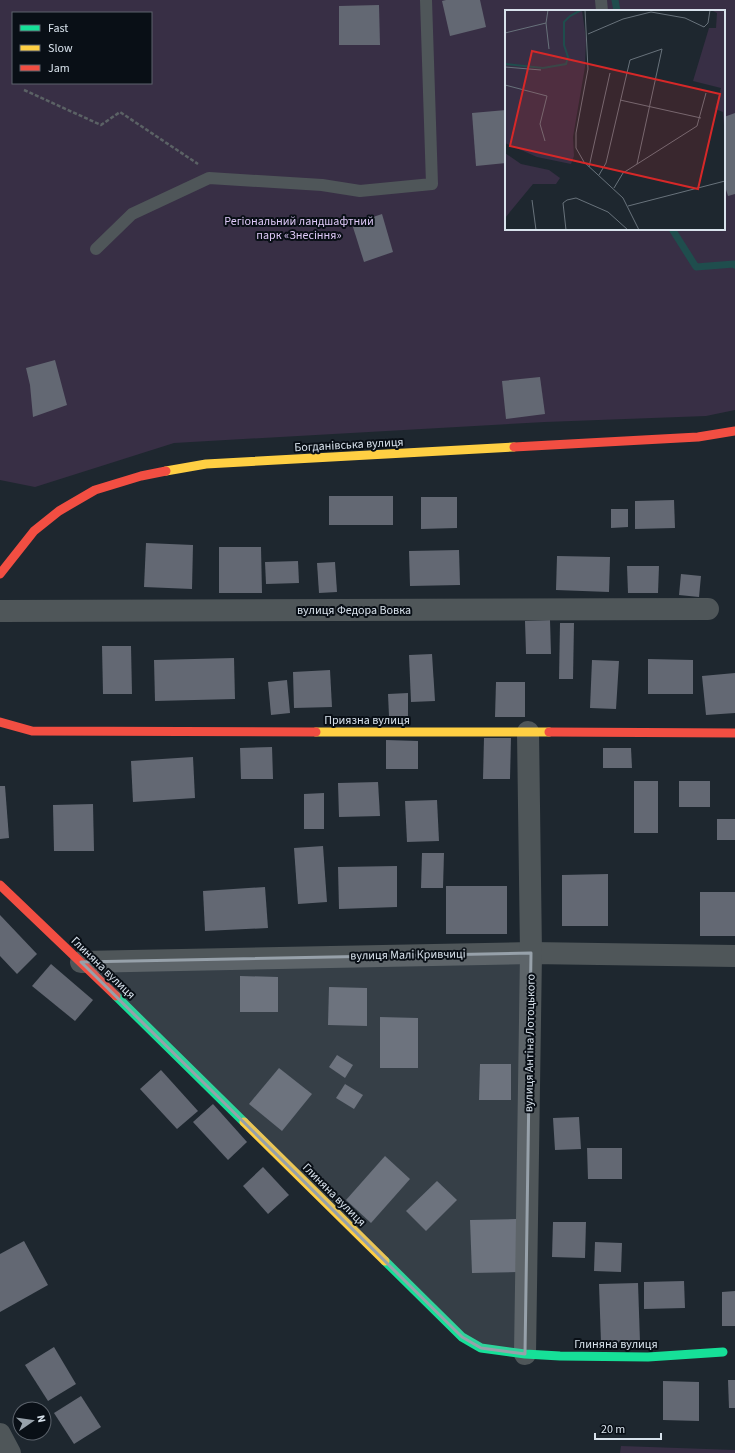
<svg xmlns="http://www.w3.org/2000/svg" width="735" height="1453" font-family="'Source Sans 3',sans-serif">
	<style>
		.green { fill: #382f45; fill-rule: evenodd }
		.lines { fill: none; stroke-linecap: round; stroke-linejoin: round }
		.stream { stroke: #1f4d4d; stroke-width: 7 }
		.building { fill: #636873 }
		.path { stroke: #5b6265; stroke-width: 2.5; stroke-dasharray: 4 2; stroke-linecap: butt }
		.lane { stroke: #4f5659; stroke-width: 12 }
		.street { stroke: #4f5659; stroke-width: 22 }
		.fast { stroke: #16e098; stroke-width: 9 }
		.slow { stroke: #ffcf43; stroke-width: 9 }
		.jam { stroke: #f24e42; stroke-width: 9 }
		.marked { fill: #97a1aa; fill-opacity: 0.2; stroke: #97a1aa; stroke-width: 3; stroke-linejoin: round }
		.labels { text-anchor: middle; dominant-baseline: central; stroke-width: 4; stroke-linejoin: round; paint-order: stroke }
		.park-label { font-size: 12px; fill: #dec9f7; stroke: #090f16 }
		.street-label { font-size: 12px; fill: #d8e2ec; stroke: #090f16 }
		.inset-river { fill: none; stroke: #1f4d4d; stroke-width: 2 }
		.inset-road { fill: none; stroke: #68727b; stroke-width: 1 }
		.view { fill: #d62828; fill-opacity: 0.15; stroke: #d62828; stroke-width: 2 }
		.inset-edge { fill: none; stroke: #d8e2ec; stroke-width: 2 }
	</style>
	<rect width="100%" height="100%" fill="#1e272f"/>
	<g class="green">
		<path d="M0,0H735V410L706,416L545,422L174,443L35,487L0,480ZM506,11H724V229H506ZM13,13H151V83H13Z"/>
		<polygon points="621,1446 735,1450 735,1453 620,1453"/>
	</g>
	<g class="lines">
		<g class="stream">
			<polyline points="615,0 617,11"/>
			<polyline points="672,229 696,267 734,264 735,265"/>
		</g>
	</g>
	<g class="building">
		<polygon points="446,0 480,0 486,27 450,36 442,1"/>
		<polygon points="379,5 380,45 339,45 339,6"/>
		<polygon points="506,110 506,163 476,166 472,113"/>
		<polygon points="735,113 735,194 728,196 724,183 724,117"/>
		<polygon points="382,214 393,252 364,262 352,224"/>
		<polygon points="55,360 67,405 33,417 30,385 26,368"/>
		<polygon points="540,377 545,414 506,419 502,381"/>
		<rect x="329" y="496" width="64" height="29"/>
		<polygon points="421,497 457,497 457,528 421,529"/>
		<polygon points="674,500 675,528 635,529 635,501"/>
		<polygon points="611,509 628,509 628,527 611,528"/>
		<polygon points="146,543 193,545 192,589 144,587"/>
		<polygon points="219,547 261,547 262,593 219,593"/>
		<polygon points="459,550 460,585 410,586 409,551"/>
		<polygon points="557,556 610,557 609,592 556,590"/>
		<polygon points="298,561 299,583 266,584 265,562"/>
		<polygon points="335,562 337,592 319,593 317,563"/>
		<polygon points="627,566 659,566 658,593 628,593"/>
		<polygon points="681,574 701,576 699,597 679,595"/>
		<polygon points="550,620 551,654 526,654 525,621"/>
		<polygon points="560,623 574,623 573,679 559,679"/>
		<polygon points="102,646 131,646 132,694 103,694"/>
		<polygon points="432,654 435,701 411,702 409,655"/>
		<polygon points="234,658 235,699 155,701 154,660"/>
		<polygon points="648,659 693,660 693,694 648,694"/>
		<polygon points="592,660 619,661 616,709 590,708"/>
		<polygon points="330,670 332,707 294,708 293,672"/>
		<polygon points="735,673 735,713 706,715 702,676"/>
		<polygon points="287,680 290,713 271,715 268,682"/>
		<polygon points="496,682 525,682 525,717 495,717"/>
		<polygon points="408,693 408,716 389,716 388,694"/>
		<polygon points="484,738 511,738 510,779 483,779"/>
		<polygon points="386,740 418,741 418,769 386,769"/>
		<polygon points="272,747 273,779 241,779 240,748"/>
		<polygon points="603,748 631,748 632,768 603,768"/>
		<polygon points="193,757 195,798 133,802 131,761"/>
		<rect x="634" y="781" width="24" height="52"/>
		<rect x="679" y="781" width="31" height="26"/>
		<polygon points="378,782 380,816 339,817 338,783"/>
		<polygon points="0,786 5,786 9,838 0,839"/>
		<polygon points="324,793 324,829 304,829 304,794"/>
		<polygon points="437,800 439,841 407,842 405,801"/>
		<polygon points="93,804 94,851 54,851 53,805"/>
		<rect x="717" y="819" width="18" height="21"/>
		<polygon points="323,846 327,902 298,904 294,848"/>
		<polygon points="422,853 444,853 443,888 421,888"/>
		<polygon points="397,866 397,907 339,909 338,867"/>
		<polygon points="608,874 608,926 562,926 562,875"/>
		<rect x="446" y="886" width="61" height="48"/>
		<polygon points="265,887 268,928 205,931 203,891"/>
		<rect x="700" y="892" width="35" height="44"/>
		<polygon points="0,915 37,954 17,974 0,956"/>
		<polygon points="51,964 93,1000 75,1021 32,986"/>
		<polygon points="240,976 278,977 278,1012 240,1012"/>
		<polygon points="329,987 367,988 367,1026 328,1025"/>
		<polygon points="380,1017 418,1018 418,1068 380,1068"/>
		<polygon points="337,1055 353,1065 345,1078 329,1067"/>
		<polygon points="480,1064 511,1064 511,1100 479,1100"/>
		<polygon points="279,1068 312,1094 282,1131 249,1104"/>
		<polygon points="161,1070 198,1111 177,1129 140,1089"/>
		<polygon points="345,1084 363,1095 354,1109 336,1098"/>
		<polygon points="213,1104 247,1142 228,1160 193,1122"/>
		<polygon points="579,1117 581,1149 555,1150 553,1118"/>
		<polygon points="587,1148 622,1148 622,1179 588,1179"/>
		<polygon points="385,1156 410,1179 371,1223 346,1200"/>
		<polygon points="263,1167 289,1195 268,1214 243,1186"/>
		<polygon points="437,1181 457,1200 426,1231 406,1211"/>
		<polygon points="516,1219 518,1272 472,1273 470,1220"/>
		<polygon points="553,1222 586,1222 585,1258 552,1257"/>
		<polygon points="24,1241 48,1285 0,1312 0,1254"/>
		<polygon points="595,1242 622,1243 621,1272 594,1271"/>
		<polygon points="684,1281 685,1308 644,1309 644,1282"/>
		<polygon points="638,1283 640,1342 601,1343 599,1284"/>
		<polygon points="735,1291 735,1326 722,1326 722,1292"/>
		<polygon points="54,1347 76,1384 48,1401 25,1365"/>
		<polygon points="728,1380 735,1380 735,1408 729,1408"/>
		<polygon points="663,1381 699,1382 699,1421 663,1420"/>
		<polygon points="81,1396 101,1427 74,1444 54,1413"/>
	</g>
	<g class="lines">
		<polyline class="path" points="24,90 101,125 120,112 198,164"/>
		<g class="lane">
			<polyline points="601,0 602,11"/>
			<polyline points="96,249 132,214 209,178 322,185 360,191 432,184 426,0"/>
		</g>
		<g class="street">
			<polyline points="0,611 708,609"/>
			<polyline points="81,962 531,953 735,956"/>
			<polyline points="525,1354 531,953 528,732"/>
			<polyline points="0,1434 10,1453"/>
		</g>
		<g class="fast">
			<polyline points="116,996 244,1122"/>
			<polyline points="385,1261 462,1337 481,1348 525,1354 560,1356 648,1357 723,1352"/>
		</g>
		<g class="slow">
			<polyline points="166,471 206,464 514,447"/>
			<polyline points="316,732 549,732"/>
			<polyline points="244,1122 385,1261"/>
		</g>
		<g class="jam">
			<polyline points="514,447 698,437 735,431"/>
			<polyline points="0,574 34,531 59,511 95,490 141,476 166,471"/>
			<polyline points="0,722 32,731 316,732"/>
			<polyline points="549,732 735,733"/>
			<polyline points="0,885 116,996"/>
		</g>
	</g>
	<path class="marked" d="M531,953L525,1354L481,1348L462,1337L81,962Z"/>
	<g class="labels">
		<g class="park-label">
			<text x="299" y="221">Регіональний ландшафтний<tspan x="299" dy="14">парк «Знесіння»</tspan></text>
		</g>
		<g class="street-label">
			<text transform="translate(349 445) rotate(-3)">Богданівська вулиця</text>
			<text x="354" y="610">вулиця Федора Вовка</text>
			<text x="367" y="720">Приязна вулиця</text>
			<text transform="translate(408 955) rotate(-1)">вулиця Малі Кривчиці</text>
			<text transform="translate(103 968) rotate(44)">Глиняна вулиця</text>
			<text transform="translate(530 1043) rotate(-89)">вулиця Антіна Лотоцького</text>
			<text transform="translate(334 1195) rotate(45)">Глиняна вулиця</text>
			<text x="616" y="1344">Глиняна вулиця</text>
		</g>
	</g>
	<g transform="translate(505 10)">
		<rect width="220" height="220" fill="#1e272f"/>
		<path d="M0,0H77L81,29L80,57L68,127L69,146L66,154L32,147L0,133ZM206,0H220L219,116L218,102L210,99L216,78L188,71L204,18H211L212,3ZM0,143L16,154L44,160L55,168L51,174H28L0,208Z" fill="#382f45"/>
		<path class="inset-river" d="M0,54L38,58L61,54L63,47L59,35V12L65,6L76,0"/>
		<path class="inset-road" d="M43,0L41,13L44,39M80,0L83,59L71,123V138L79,152L118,188L134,220M0,23L41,13M83,24L118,9L146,2L180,8L199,17L203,13L205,0M0,57L36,60M0,75L42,86L35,114L40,131M115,90L196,108M84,157L105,63M94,165L101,153L125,50L157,39L132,154M109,178L118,163L192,116L201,83M27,190L31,220M123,196L220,171M61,220L58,193L62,190L71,188L103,202L123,220"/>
		<path class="view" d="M27,41L215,84L193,179L5,136Z"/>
		<rect width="220" height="220" class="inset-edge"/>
	</g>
	<rect x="12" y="12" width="140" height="72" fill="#090f16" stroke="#5c636c"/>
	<rect x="20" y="25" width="20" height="6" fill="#16e098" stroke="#5c636c"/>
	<text x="48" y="32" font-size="12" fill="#d8e2ec">Fast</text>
	<rect x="20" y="45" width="20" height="6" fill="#ffcf43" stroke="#5c636c"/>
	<text x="48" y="52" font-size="12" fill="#d8e2ec">Slow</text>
	<rect x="20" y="65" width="20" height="6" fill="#f24e42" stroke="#5c636c"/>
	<text x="48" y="72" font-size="12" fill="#d8e2ec">Jam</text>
	<g transform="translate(32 1421) rotate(77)"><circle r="19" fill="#090f16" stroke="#5c636c"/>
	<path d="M0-3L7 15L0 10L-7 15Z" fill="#97a1aa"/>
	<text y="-6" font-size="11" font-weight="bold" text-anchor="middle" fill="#d8e2ec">N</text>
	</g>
	<path d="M595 1433v6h66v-6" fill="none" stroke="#d8e2ec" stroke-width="2"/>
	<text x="601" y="1433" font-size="12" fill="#d8e2ec" stroke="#090f16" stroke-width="3" paint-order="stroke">20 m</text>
</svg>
